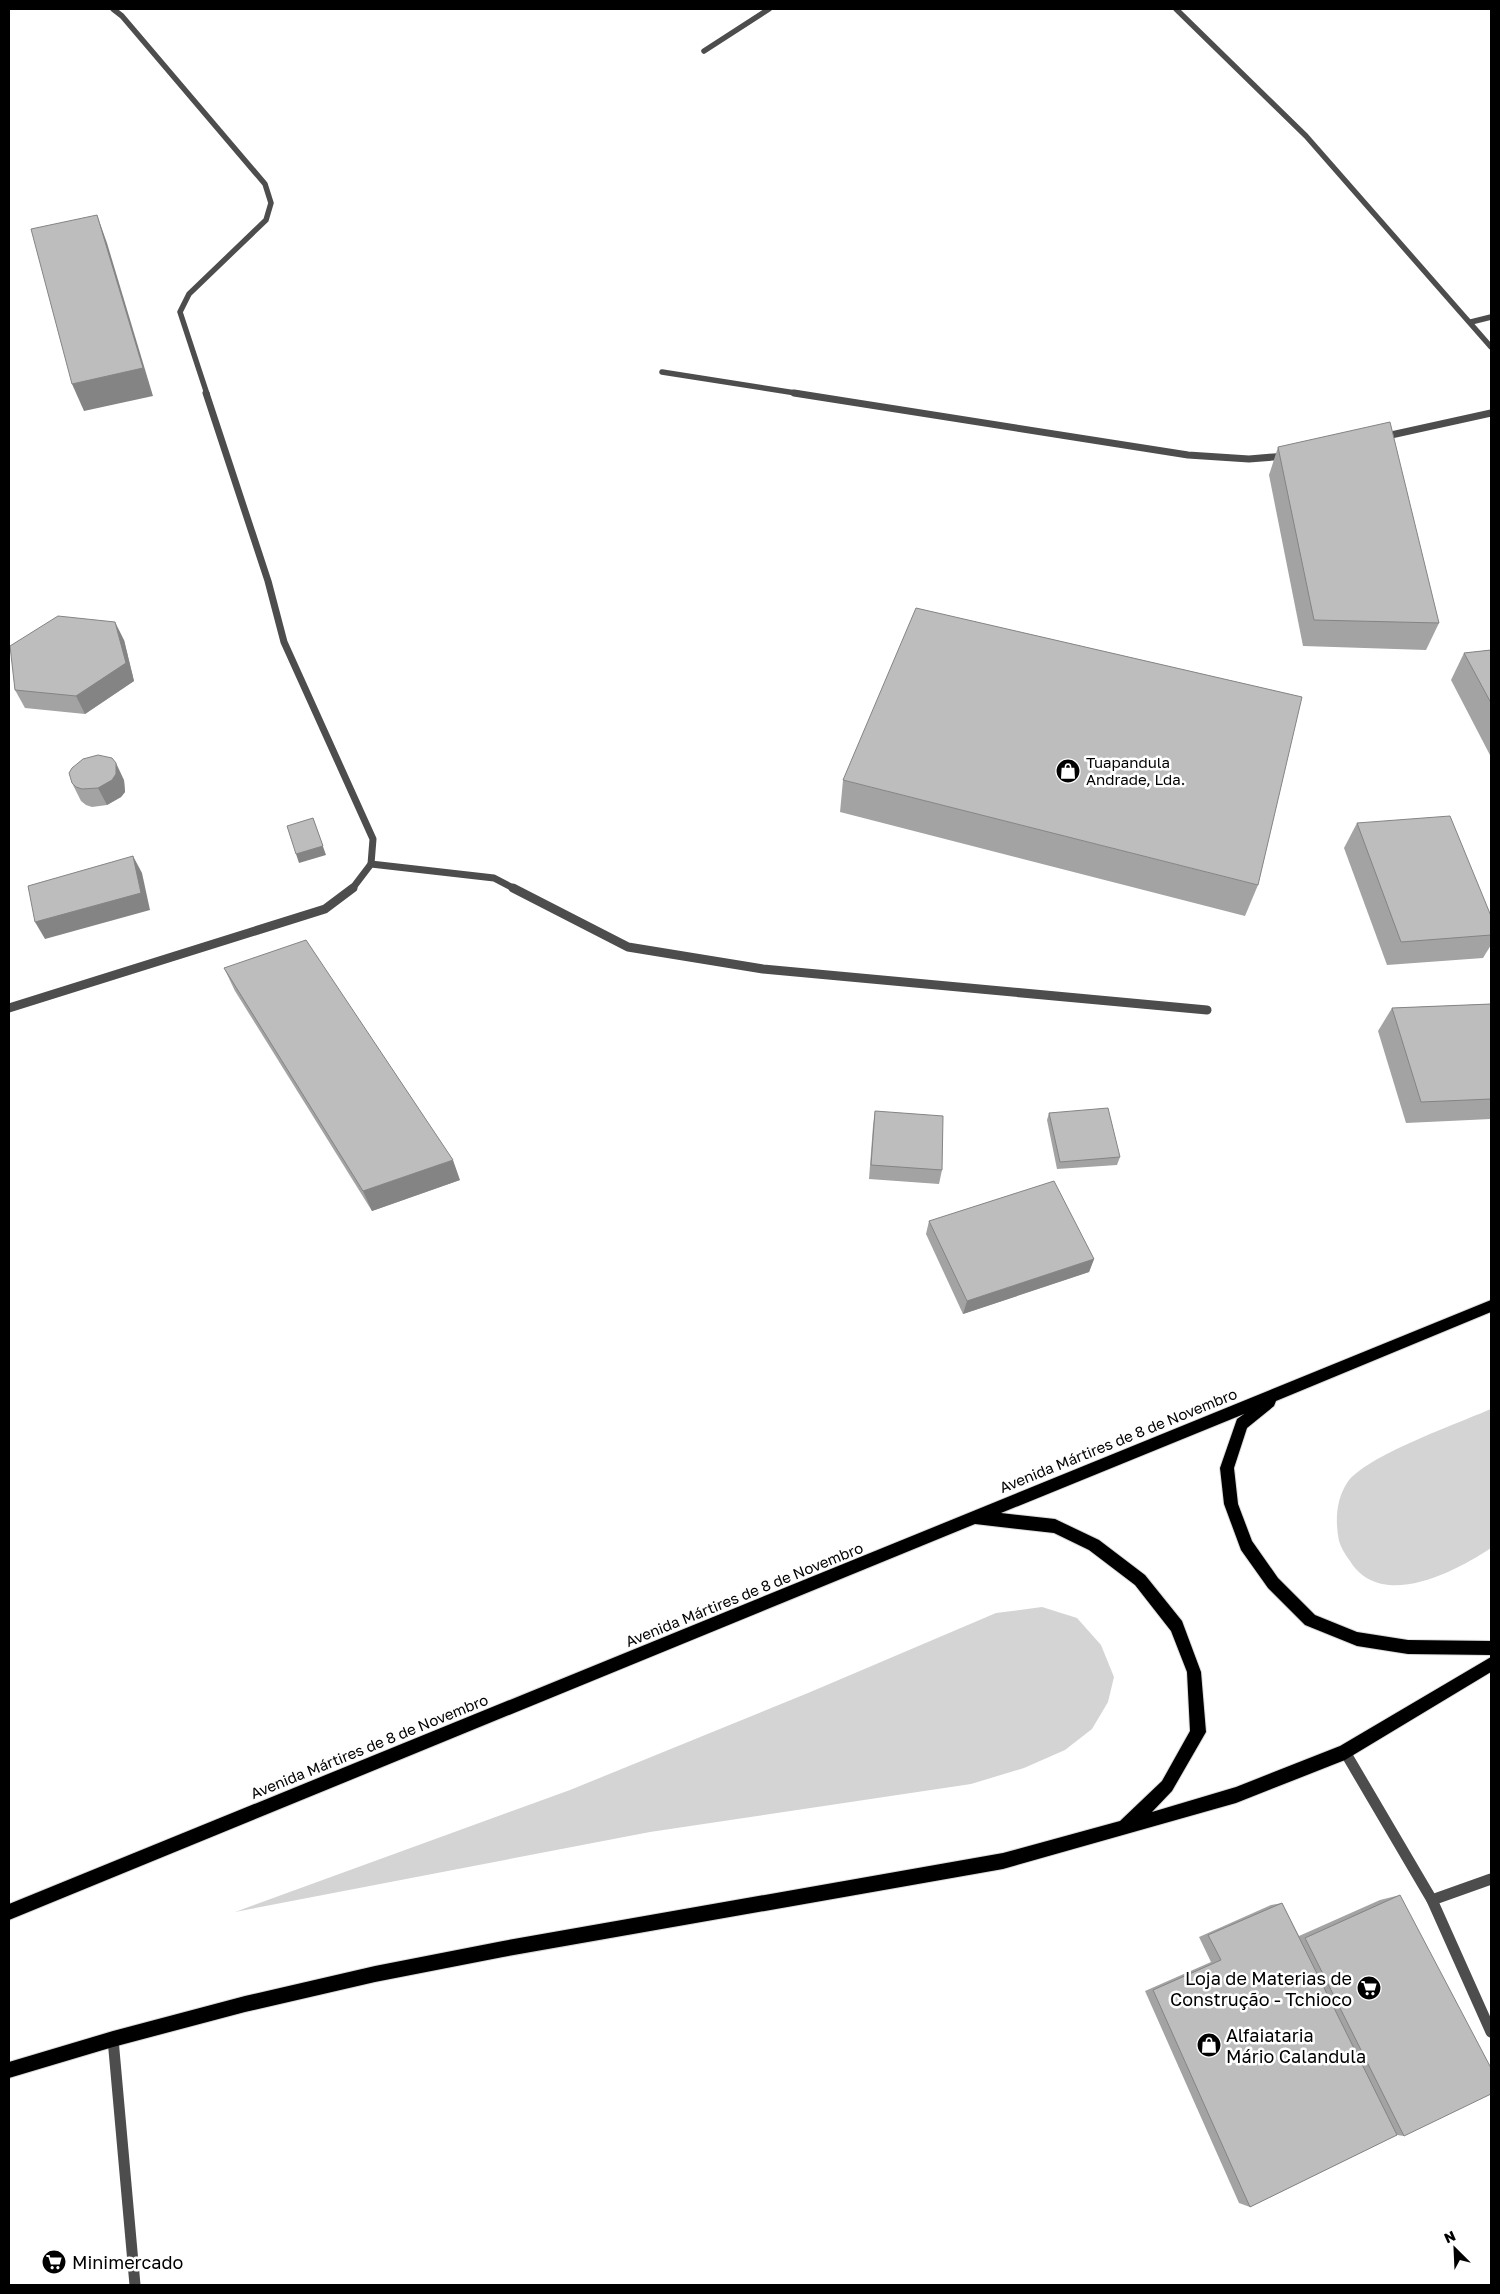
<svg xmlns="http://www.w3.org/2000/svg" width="1500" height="2294" font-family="'Golos Text',sans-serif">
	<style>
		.green { fill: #d4d4d4 }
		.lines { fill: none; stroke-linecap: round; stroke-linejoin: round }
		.major-casing { stroke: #dbdbdb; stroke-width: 2 }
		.minor-far3 { stroke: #4d4d4d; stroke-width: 5.5 }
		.minor-far2 { stroke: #4d4d4d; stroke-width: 7 }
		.minor-far1 { stroke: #4d4d4d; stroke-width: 9 }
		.minor { stroke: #4d4d4d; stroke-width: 11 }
		.major { fill: #000; fill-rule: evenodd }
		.wall { fill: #a3a3a3 }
		.shaded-wall { fill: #848484 }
		.building { fill: #bdbdbd; stroke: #848484 }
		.labels { text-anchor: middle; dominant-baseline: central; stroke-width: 5; stroke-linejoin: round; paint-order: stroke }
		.poi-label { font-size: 15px; fill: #000; stroke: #fff; text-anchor: start }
		.street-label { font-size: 15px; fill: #000; stroke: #fff }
		.near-poi-label { font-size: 18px; fill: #000; stroke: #fff; text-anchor: start }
	</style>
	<rect width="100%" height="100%" fill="#fff"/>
	<g class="green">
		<path d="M1491,1409V1548C1455,1572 1381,1611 1350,1561C1345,1554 1341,1548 1339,1541C1335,1521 1336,1500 1347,1483C1365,1456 1459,1423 1491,1409Z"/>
		<polygon points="1042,1607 1077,1618 1101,1645 1114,1677 1108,1702 1092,1729 1065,1750 1024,1768 971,1784 650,1832 235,1912 570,1790 808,1693 996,1613"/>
	</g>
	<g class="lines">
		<defs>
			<polygon id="major" points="1491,1300 1491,1312 1276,1401 1274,1406 1247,1428 1234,1468 1238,1504 1252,1541 1278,1578 1315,1615 1357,1632 1408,1640 1491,1641 1491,1655 1408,1654 1357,1646 1305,1625 1268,1588 1241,1550 1224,1504 1220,1468 1237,1419 1244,1414 1001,1513 1055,1519 1099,1540 1145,1575 1182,1621 1201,1672 1206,1732 1172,1791 1152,1812 1236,1787 1340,1746 1491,1657 1491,1672 1345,1760 1236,1803 1003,1869 503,1957 375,1982 245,2012 113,2047 9,2078 9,2062 113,2031 245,1996 375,1966 503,1941 1003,1853 1120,1821 1162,1781 1190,1731 1187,1672 1171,1631 1135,1585 1089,1550 1054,1533 975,1524 9,1920 9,1904"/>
		</defs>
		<use href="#major" class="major-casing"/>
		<g class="minor-far3">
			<polyline points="113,9 122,16 265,184 271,203 266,220 189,294 180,312 207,394"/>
			<polyline points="1176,9 1306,136 1491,347"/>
			<polyline points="704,51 769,9"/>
			<polyline points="1471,322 1491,317"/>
			<polyline points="662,372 802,394"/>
		</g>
		<g class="minor-far2">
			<polyline points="206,393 268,581 284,642 373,839 371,864 352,889"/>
			<polyline points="794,393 1188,455 1249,459 1286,456"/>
			<polyline points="1382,437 1491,413"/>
			<polyline points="371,864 494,878 515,889"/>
		</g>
		<g class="minor-far1">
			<polyline points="513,888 628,947 763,969 1207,1010"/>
			<polyline points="9,1008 325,909 353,888"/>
		</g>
		<g class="minor">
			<polyline points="1345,1752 1432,1900 1491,2032"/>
			<polyline points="1432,1900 1491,1879"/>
			<polyline points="113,2039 135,2285"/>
		</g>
		<use href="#major" class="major"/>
	</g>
	<g class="wall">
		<polygon points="1278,447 1439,623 1426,650 1303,646 1269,475"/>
		<polygon points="124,640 134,681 85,714 25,708 15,690"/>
		<polygon points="1491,650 1491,757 1451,680 1464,653"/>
		<polygon points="124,780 125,792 121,797 107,805 92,807 86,805 81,801 72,783"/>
		<polygon points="843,780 1258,885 1245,916 840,812"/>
		<polygon points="1357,823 1491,916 1491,945 1483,958 1387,965 1344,848"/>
		<polygon points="224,968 460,1180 372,1211 235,991"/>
		<polygon points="1491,1004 1491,1119 1406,1123 1378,1031 1392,1008"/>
		<polygon points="875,1111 942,1170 939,1184 869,1179 873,1126"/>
		<polygon points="1049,1113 1120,1157 1117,1165 1057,1169 1047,1120"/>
		<polygon points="929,1221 1094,1259 1089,1272 963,1314 926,1234"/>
		<polygon points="1400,1895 1404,2136 1397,2135 1250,2207 1239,2203 1145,1991 1211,1962 1199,1937 1271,1905 1282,1903 1299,1936 1380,1900"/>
	</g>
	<g class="shaded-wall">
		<polygon points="97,215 107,243 153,396 84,411 72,384"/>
		<polygon points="115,622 124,640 134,681 85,714 76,696"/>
		<polygon points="116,763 124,780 125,792 121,797 107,805 98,788"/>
		<polygon points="313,818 326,855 299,863 296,854"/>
		<polygon points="133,856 142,873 150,910 45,939 35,922"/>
		<polygon points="453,1160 460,1180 372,1211 363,1191"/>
		<polygon points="1094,1259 1089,1272 963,1314 967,1301"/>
	</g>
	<g class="building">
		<polygon points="97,215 143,368 72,384 31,229"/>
		<polygon points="1390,422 1439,623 1314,620 1278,447"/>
		<polygon points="916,608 1302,697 1258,885 843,780"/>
		<polygon points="58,616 115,622 126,663 76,696 15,690 10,646"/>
		<polygon points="1491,650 1491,703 1464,653"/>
		<polygon points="98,755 112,758 116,763 116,774 112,780 98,788 82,789 76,787 72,783 69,773 72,768 83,759"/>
		<polygon points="1450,816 1491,916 1491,935 1401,942 1357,823"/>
		<polygon points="313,818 323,846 296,854 287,826"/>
		<polygon points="133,856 141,893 35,922 28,886"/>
		<polygon points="306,940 453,1160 363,1191 224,968"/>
		<polygon points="1491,1004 1491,1099 1421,1102 1392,1008"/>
		<polygon points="1108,1108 1120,1157 1060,1162 1049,1113"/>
		<polygon points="875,1111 943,1116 942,1170 871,1165"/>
		<polygon points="1054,1181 1094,1259 967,1301 929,1221"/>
		<polygon points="1400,1895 1491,2068 1491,2094 1404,2136 1305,1938"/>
		<polygon points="1282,1903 1397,2135 1250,2207 1153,1990 1221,1960 1208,1935"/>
	</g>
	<defs>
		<symbol id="shop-disc" viewBox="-11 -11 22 22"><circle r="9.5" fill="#000" stroke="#fff"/><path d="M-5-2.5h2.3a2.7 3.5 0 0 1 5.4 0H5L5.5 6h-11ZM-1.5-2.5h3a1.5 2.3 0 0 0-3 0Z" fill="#fff"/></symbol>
		<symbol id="supermarket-disc" viewBox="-11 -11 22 22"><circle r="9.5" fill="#000" stroke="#fff"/><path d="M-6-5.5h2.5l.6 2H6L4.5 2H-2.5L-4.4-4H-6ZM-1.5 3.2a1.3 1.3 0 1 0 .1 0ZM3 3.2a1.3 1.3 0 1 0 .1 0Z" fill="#fff"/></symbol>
	</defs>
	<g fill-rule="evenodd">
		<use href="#shop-disc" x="1054" y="757" width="28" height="28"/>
		<use href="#supermarket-disc" x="1355" y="1974" width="28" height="28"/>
		<use href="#shop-disc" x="1195" y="2031" width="28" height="28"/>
		<use href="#supermarket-disc" x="40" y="2248" width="28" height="28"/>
	</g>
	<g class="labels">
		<g class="poi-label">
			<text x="1086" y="762">Tuapandula<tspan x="1086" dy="17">Andrade, Lda.</tspan></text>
		</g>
		<g class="street-label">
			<text transform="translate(1118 1440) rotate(-22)">Avenida Mártires de 8 de Novembro</text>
			<text transform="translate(744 1594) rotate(-22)">Avenida Mártires de 8 de Novembro</text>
			<text transform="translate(369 1746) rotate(-22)">Avenida Mártires de 8 de Novembro</text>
		</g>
		<g class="near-poi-label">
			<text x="1352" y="1978" text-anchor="end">Loja de Materias de<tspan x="1352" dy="21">Construção - Tchioco</tspan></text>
			<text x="1226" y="2035">Alfaiataria<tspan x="1226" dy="21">Mário Calandula</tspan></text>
			<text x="72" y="2262">Minimercado</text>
		</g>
	</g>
	<rect width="1500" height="2294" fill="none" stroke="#000000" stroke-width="20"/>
	<g transform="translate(1455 2249) rotate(336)" stroke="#ffffff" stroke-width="4" paint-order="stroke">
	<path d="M0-4L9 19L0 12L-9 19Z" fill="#000000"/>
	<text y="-8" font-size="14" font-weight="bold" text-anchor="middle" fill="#000000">N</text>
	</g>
</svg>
